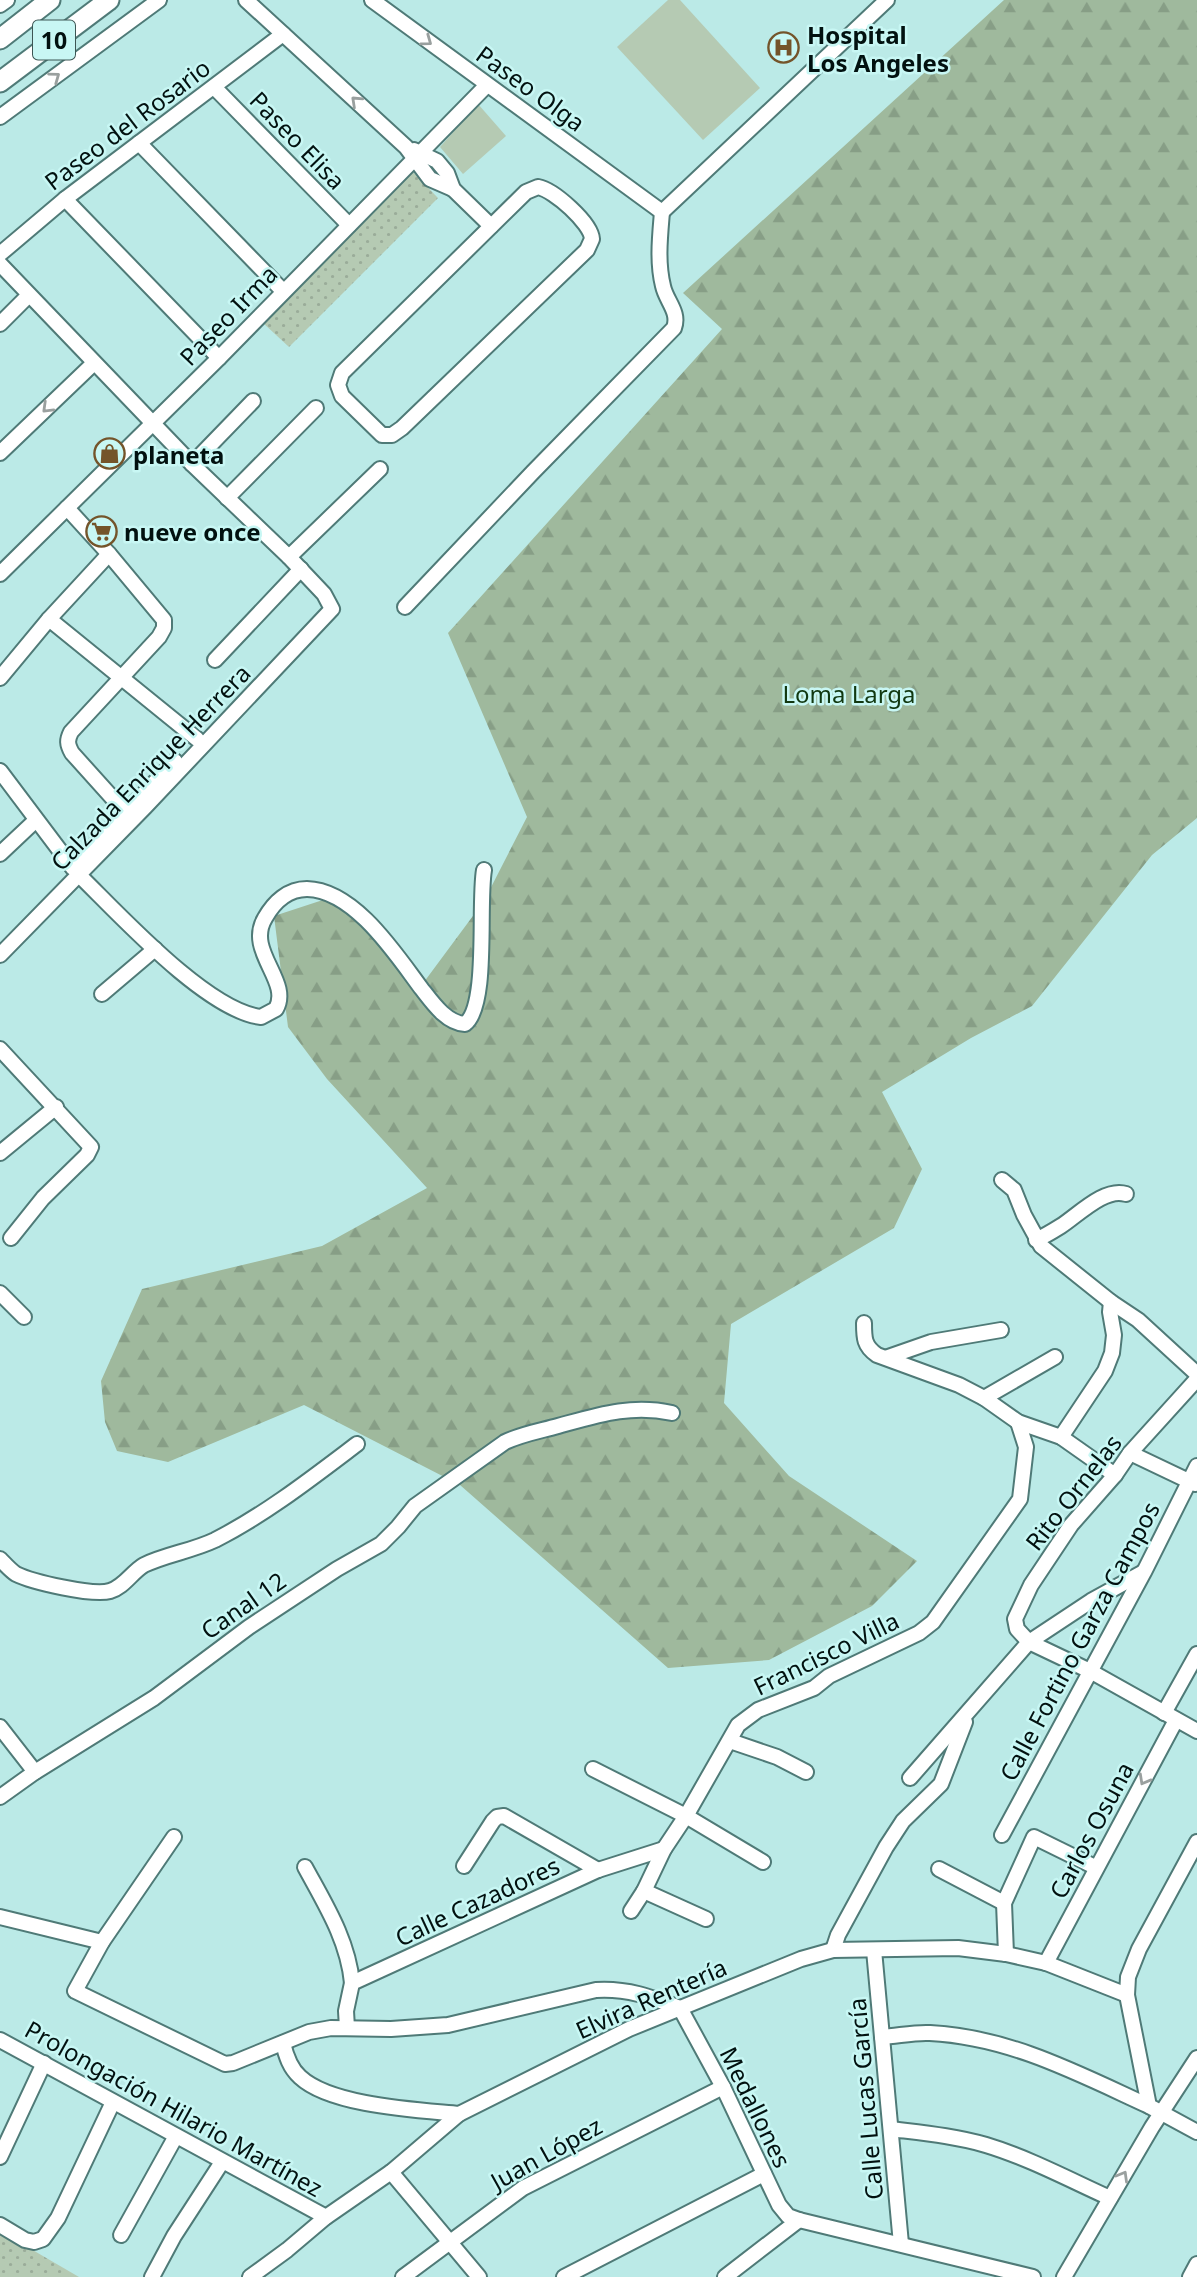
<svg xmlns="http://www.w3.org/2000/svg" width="1197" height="2277" font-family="'Noto Sans',sans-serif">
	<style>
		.grass { fill: url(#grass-dots) }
		.forest { fill: url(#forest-firs) }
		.pitch { fill: #b5cab3 }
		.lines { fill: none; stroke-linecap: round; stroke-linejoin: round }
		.minor-casing { stroke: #4f7a77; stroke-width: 18 }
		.highway-casing { stroke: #4f7a77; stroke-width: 23 }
		.minor { stroke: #fff; stroke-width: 14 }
		.highway { stroke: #fff; stroke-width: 19 }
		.oneway { stroke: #9aa09f }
		.labels { text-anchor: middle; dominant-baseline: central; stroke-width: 5; stroke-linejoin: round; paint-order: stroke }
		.shield { fill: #c8f7f4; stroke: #3d5654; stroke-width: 2 }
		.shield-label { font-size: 23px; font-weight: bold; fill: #021110 }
		.poi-label { font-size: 24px; font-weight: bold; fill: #021110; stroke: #c8f7f4; text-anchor: start }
		.street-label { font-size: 24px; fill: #021110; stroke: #c8f7f4 }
		.park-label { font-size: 24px; fill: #113810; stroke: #c8f7f4 }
	</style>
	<defs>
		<pattern id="grass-dots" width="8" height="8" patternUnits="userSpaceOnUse" patternTransform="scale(1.75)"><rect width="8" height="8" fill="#b5cab3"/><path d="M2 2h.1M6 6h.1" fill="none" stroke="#9aac99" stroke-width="1.8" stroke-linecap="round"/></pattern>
		<pattern id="forest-firs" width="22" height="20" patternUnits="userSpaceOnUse" patternTransform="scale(1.75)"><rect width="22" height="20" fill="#9fb99d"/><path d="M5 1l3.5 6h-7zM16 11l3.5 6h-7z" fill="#879e86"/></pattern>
	</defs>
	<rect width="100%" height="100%" fill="#bbeae7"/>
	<g class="grass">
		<polygon points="413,172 438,198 289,347 262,322"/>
		<polygon points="0,2231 79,2277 0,2277"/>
	</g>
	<polygon class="forest" points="1004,0 1197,0 1197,818 1152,855 1032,1006 971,1038 882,1092 922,1169 894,1228 731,1324 724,1403 789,1476 917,1561 872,1606 769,1660 668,1668 460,1485 304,1405 168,1462 117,1451 105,1422 101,1381 142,1289 322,1246 427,1188 327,1079 288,1027 274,916 332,897 424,982 484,901 527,817 448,633 722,329 683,293"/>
	<g class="pitch">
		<polygon points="668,0 680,0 760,88 703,140 617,47"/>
		<polygon points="478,104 506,136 463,174 440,147"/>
	</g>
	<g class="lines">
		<defs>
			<g id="minor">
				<polyline points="246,0 406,147 430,179 453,189"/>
				<polyline points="372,0 662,212"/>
				<polyline points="0,5 7,0"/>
				<polyline points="214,87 349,225"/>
				<polyline points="0,117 159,0"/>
				<polyline points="139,143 283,291"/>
				<polyline points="414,150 437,161 447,173 453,189 491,226"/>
				<path d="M538,187C554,190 591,223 592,239L587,250L402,428L392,435H382L342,396L338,385L342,373L526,192Z"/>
				<polyline points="65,199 219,358"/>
				<polyline points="662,212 887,0"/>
				<polyline points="0,254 65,199 283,34"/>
				<polyline points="0,264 192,464 289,557 324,594 332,609 145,807 0,955"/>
				<polyline points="0,324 28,296"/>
				<polyline points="0,453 94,363"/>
				<polyline points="192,464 253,401"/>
				<polyline points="227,498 316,408"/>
				<path d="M67,508L109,554L164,620V628L159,637L71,732C67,740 67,744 72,753L126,813"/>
				<polyline points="289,557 380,469"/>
				<polyline points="0,574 219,358 487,85"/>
				<path d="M405,607L533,472L674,328C680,312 666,301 663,286C657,262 660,236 662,212"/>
				<polyline points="49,619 197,739"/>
				<polyline points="215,660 301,569"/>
				<polyline points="0,678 49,619 109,554"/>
				<polyline points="0,771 73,868"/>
				<polyline points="0,854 36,820"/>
				<polyline points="73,868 175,761"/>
				<path d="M79,875C119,914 207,1011 261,1017L276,1009C292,981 245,951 265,918C274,902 288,889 307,889C354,890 395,953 421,988C432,1002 446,1023 465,1024C489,1006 478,904 484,870"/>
				<polyline points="102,994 155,949"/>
				<polyline points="0,1049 91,1147 87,1155 43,1198 11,1238"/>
				<polyline points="0,1153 56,1107"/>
				<polyline points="1002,1180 1014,1190 1024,1215 1041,1246 1111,1302 1138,1320 1197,1374"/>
				<path d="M1036,1240C1045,1236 1053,1231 1061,1226C1078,1215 1105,1187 1126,1194"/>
				<polyline points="0,1293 24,1317"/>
				<path d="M864,1323C864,1338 864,1346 877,1355L959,1385L984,1398L1018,1422L1061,1437L1115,1475"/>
				<polyline points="888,1357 931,1342 1001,1330"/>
				<polyline points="1197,1379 1130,1453 1115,1475 1071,1525 1031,1585 1015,1619 1017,1629 1029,1642 1090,1671 1197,1731"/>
				<polyline points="984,1398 1055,1357"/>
				<polyline points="1061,1437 1105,1371 1112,1353 1114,1335 1110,1312 1111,1302"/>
				<polyline points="1130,1453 1195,1484"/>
				<path d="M0,1559C5,1564 10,1570 16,1574C32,1582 93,1596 110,1591C124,1587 132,1572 144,1565C167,1554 192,1551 215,1540C266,1514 312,1478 357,1444"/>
				<polyline points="1164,1713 1197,1654"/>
				<polyline points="0,1727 35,1772"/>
				<polyline points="730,1741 777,1757 806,1772"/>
				<polyline points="593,1769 686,1816 763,1862"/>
				<polyline points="910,1778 1029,1642 1091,1601 1142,1573"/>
				<path d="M0,1797L35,1772L154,1698L249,1627L337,1569L381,1544L398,1527L415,1506L505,1442C522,1434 540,1431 558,1426C598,1415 631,1404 672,1413"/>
				<polyline points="1002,1835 1144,1572 1197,1466"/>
				<path d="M174,1837L102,1942L75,1991L225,2064L233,2063L309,2032L331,2028L391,2029L448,2025L596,1990C627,1988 651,1997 680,2008L723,2087L779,2205L788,2216L799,2220L1033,2277"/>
				<polyline points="1197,1842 1139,1949 1128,1977 1127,1995 1149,2106 1197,2132"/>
				<polyline points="464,1866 493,1821 497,1817 504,1816 598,1870"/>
				<path d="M305,1867C325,1904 348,1940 352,1983"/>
				<polyline points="939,1869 1004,1903"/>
				<polyline points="644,1891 706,1919"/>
				<polyline points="631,1911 644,1891 664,1849 686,1816 738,1725 758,1710 814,1688 829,1676 919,1633 933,1622 1020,1499 1026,1447 1018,1422"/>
				<polyline points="0,1917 102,1942"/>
				<polyline points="833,1950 838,1935 886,1847 903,1821 941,1784 965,1722"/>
				<polyline points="874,1950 901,2244"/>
				<polyline points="1006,1954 1004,1903 1034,1837 1095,1867"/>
				<polyline points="1046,1963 1176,1720"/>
				<polyline points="347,2028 346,2011 352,1983 598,1870 664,1849"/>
				<path d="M882,2037C898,2036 915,2032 930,2033C1010,2037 1079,2074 1149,2106"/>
				<polyline points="0,2040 326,2217"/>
				<path d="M283,2043C286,2056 290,2068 300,2077C331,2106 418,2110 459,2114"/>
				<path d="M891,2129C923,2133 955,2136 986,2145C1029,2158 1070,2180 1110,2198"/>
				<polyline points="0,2157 44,2063"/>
				<polyline points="391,2172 479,2277"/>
				<polyline points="0,2225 25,2240 34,2242 43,2239 58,2218 113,2102"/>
				<polyline points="121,2235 176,2136"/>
				<polyline points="152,2277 174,2236 222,2162"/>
				<polyline points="250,2277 287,2250 326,2217 391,2172 459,2114 629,2029 801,1959 833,1950 958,1948 1006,1954 1046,1963 1127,1995"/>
				<polyline points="403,2277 523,2188 723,2087"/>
				<polyline points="564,2277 764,2174"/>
				<polyline points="725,2277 799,2220"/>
				<polyline points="1064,2277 1152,2127 1197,2058"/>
				<polyline points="1190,2277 1197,2264"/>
			</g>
			<g id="highway">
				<polyline points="0,39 50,0"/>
				<polyline points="0,82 109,0"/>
			</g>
		</defs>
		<use href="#minor" class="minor-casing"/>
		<use href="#highway" class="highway-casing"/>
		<use href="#minor" class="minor"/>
		<use href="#highway" class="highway"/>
	</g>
	<defs><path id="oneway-chevron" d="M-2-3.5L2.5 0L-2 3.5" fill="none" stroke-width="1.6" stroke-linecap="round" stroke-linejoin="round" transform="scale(1.75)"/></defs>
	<g class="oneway">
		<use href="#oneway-chevron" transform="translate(427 41) rotate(36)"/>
		<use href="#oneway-chevron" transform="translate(55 77) rotate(-36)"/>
		<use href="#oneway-chevron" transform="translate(356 101) rotate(-137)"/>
		<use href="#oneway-chevron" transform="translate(47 408) rotate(136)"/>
		<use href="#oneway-chevron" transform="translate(1144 1780) rotate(119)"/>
		<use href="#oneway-chevron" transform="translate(1123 2176) rotate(-60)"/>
	</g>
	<defs>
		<symbol id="hospital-ring" viewBox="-11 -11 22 22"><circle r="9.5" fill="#c8f7f4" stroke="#74542a" stroke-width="1.5"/><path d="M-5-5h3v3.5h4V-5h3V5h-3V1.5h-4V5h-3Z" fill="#74542a"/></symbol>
		<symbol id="shop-ring" viewBox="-11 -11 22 22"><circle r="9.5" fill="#c8f7f4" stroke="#74542a" stroke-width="1.5"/><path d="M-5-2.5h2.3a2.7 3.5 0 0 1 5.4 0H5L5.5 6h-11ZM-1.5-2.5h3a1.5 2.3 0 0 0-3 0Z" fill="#74542a"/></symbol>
		<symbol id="supermarket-ring" viewBox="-11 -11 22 22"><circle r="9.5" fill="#c8f7f4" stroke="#74542a" stroke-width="1.5"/><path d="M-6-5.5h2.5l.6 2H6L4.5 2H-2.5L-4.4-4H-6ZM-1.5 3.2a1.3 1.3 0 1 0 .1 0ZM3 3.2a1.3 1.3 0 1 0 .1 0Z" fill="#74542a"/></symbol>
	</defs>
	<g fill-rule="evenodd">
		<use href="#hospital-ring" x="766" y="30" width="35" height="35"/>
		<use href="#shop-ring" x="92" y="436" width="35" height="35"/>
		<use href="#supermarket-ring" x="84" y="514" width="35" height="35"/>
	</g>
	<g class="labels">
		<rect class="shield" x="33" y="20.5" width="42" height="39" rx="5"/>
		<g class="shield-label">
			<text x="54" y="40">10</text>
		</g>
		<g class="poi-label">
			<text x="807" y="34">Hospital<tspan x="807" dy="28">Los Angeles</tspan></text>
			<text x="133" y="454">planeta</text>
			<text x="124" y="531">nueve once</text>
		</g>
		<g class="street-label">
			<text transform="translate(531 88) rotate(36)">Paseo Olga</text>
			<text transform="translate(127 124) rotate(-37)">Paseo del Rosario</text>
			<text transform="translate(298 140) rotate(46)">Paseo Elisa</text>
			<text transform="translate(228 315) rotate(-46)">Paseo Irma</text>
			<text transform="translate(150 767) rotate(-46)">Calzada Enrique Herrera</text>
			<text transform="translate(1073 1492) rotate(-52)">Rito Ornelas</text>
			<text transform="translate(243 1605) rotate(-35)">Canal 12</text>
			<text transform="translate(1079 1641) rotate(-62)">Calle Fortino Garza Campos</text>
			<text transform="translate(826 1653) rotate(-26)">Francisco Villa</text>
			<text transform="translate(1091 1830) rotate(-62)">Carlos Osuna</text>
			<text transform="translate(477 1901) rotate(-25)">Calle Cazadores</text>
			<text transform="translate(651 1998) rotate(-24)">Elvira Rentería</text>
			<text transform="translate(865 2099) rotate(-95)">Calle Lucas García</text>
			<text transform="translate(756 2107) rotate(64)">Medallones</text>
			<text transform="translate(174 2108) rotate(29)">Prolongación Hilario Martínez</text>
			<text transform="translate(546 2153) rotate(-29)">Juan López</text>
		</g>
		<g class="park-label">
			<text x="849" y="693">Loma Larga</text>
		</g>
	</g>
</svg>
